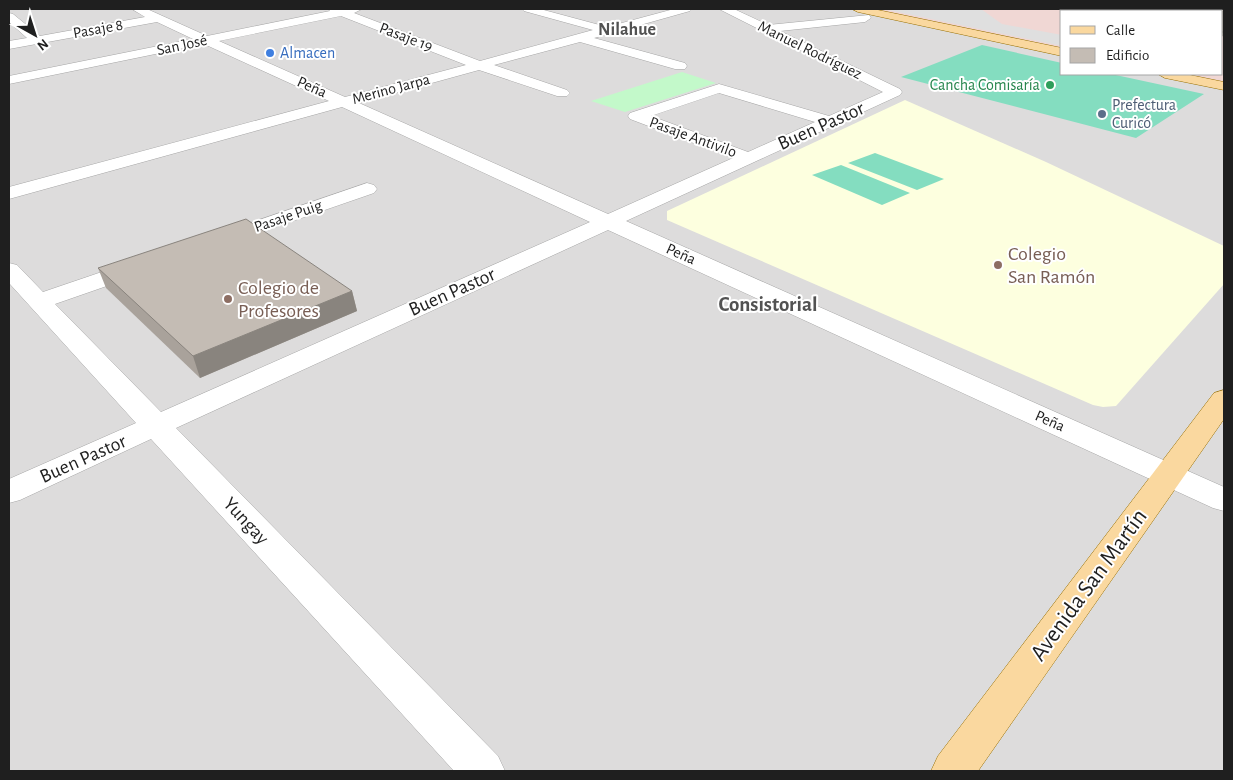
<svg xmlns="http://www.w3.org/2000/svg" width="1233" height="780" font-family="'Alegreya Sans',sans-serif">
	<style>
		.residential { fill: #dddcdc; fill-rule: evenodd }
		.commercial { fill: #f0d7d4 }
		.education { fill: #fdffdf }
		.park { fill: #c3f9ca }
		.pitch { fill: #84ddc0 }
		.parking { fill: #dfdfdf }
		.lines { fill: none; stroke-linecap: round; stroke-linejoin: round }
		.minor-casing { stroke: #a6a6a6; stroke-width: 1 }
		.major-casing { stroke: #976f02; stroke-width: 1 }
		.minor { fill: #fff; fill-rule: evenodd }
		.major { fill: #fad89f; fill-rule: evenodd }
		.wall { fill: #a9a29b }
		.shaded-wall { fill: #89847e }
		.building { fill: #c4bcb4; stroke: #89847e }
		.shop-dot { fill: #3f7fe0; stroke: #fff; stroke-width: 2 }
		.leisure-dot { fill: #2e9e5b; stroke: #fff; stroke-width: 2 }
		.service-dot { fill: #5c6f8a; stroke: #fff; stroke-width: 2 }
		.education-dot { fill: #8d6e63; stroke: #fff; stroke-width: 2 }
		.labels { text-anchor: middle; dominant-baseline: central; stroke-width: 4; stroke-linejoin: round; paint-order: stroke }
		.far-street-label { font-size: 16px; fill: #1f1f1f; stroke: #fff }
		.far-shop-label { font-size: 16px; fill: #366cbe; stroke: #fff; text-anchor: start }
		.far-leisure-label { font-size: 16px; fill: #27864d; stroke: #fff; text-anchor: end }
		.far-service-label { font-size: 16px; fill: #4e5e75; stroke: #fff; text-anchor: start }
		.far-neighbourhood-label { font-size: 18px; font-weight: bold; fill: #525252; stroke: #fff }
		.street-label { font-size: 20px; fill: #1f1f1f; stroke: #fff }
		.education-label { font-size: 20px; fill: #785e54; stroke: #fff; text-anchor: start }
		.neighbourhood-label { font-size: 21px; font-weight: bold; fill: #525252; stroke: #fff }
		.near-street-label { font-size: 24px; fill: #1f1f1f; stroke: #fff }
	</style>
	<rect width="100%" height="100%" fill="#efece5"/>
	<path class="residential" d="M9,9H1224V771H9ZM1062,11H1222V74H1062Z"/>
	<polygon class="commercial" points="871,9 1224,9 1224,83 1181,74 1222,74 1222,11 1062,11 1062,48"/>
	<polygon class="education" points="905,100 1046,162 1224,246 1224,284 1116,406 1103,407 1093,405 667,220 667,211"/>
	<polygon class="park" points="682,72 716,83 625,112 591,101"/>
	<g class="pitch">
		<polygon points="982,45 1062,63 1062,74 1111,74 1204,94 1136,138 901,77"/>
		<polygon points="875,153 944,179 917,190 848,163"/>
		<polygon points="841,165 910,193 882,205 812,175"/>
	</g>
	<polygon class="parking" points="883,9 981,9 1002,24 1062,35 1062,46"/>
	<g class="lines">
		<defs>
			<g id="minor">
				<path d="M132,9H147L207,36L330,11L328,9H362L354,13L480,61L593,30L524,11L522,9H540L607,27L674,9H692L690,11L594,38L685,63L687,66L685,69H675L580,42L494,65L567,90L570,93L567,96H557L479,70L359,103L608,214L733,158L630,119L628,116L630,113L719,84L829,116L883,92L719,9H734L768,25L869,15L871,18L865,22L780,31L900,89L902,92L900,95L626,221L1224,487V511L1213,508L608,230L176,428L498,756L505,771H454L151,439L20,500L9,503V479L136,423L9,283V263L17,265L43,292L131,262L139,260L147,262L150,267L147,272L55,304L161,412L590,222L342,107L9,199V187L329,101L204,44L9,84V76L193,39L157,22L9,49V41L27,38L9,22V13L13,14L40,36L145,17ZM341,16L466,65L345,97L219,41ZM719,93L815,122L748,152L651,116Z"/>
				<polygon points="367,183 374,185 377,189 374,193 229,243 222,245 215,243 211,239 215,235"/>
			</g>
			<g id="major">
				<polygon points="852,9 873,9 1062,48 1062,56 858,12"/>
				<polygon points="1158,74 1185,74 1224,82 1224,90 1165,78"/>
				<polygon points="1224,390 1224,419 978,771 931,771 938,756 1214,393"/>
			</g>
		</defs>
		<use href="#minor" class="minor-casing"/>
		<use href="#major" class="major-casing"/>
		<use href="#minor" class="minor"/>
		<use href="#major" class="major"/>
	</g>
	<g class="wall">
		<polygon points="1076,9 1224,9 1224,37 1222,36 1222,11 1089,11"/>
		<polygon points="98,268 352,291 357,311 200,378 106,288"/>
	</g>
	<polygon class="shaded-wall" points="352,291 357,311 200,378 193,356"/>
	<g class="building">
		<polygon points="1095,9 1224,9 1224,32 1222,32 1222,11 1108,11"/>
		<polygon points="246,219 352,291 193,356 98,268"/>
	</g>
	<circle class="shop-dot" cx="270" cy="53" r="5"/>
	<circle class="leisure-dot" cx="1050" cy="85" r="5"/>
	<circle class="service-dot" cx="1102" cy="114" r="5"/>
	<g class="education-dot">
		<circle cx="998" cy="265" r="5"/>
		<circle cx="228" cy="299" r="5"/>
	</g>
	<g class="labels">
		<g class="far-street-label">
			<text transform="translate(98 29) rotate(-10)">Pasaje 8</text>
			<text transform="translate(406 37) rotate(21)">Pasaje 19</text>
			<text transform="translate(182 45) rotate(-12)">San José</text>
			<text transform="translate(810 50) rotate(26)">Manuel Rodríguez</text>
			<text transform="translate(312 87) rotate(24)">Peña</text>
			<text transform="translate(391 89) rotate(-15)">Merino Jarpa</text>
			<text transform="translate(693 137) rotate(20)">Pasaje Antivilo</text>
			<text transform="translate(288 216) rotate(-19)">Pasaje Puig</text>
			<text transform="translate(681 254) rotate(24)">Peña</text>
			<text transform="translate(1050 421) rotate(24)">Peña</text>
		</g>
		<g class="far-shop-label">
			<text x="280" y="53">Almacen</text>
		</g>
		<g class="far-leisure-label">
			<text x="1040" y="85">Cancha Comisaría</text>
		</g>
		<g class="far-service-label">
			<text x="1112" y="105">Prefectura<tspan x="1112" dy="18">Curicó</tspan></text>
		</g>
		<g class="far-neighbourhood-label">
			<text x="627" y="30">Nilahue</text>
		</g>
		<g class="street-label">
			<text transform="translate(821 126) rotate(-24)">Buen Pastor</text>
			<text transform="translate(452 292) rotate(-24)">Buen Pastor</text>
			<text transform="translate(83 459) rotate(-24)">Buen Pastor</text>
			<text transform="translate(246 521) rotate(47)">Yungay</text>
		</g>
		<g class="education-label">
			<text x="1008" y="254">Colegio<tspan x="1008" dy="23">San Ramón</tspan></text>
			<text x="238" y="288">Colegio de<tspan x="238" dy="23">Profesores</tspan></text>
		</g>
		<g class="neighbourhood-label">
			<text x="768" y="304">Consistorial</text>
		</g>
		<g class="near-street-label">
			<text transform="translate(1089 585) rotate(-54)">Avenida San Martín</text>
		</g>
	</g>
	<rect width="1233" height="780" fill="none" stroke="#1f1f1f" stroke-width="20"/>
	<rect x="1060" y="10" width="162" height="65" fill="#ffffff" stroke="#a5a5a5"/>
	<rect x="1070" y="26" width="25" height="8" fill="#fad89f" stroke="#a5a5a5"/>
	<text x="1106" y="35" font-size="15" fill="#1f1f1f">Calle</text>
	<rect x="1070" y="48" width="25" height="15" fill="#c4bcb4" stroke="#a5a5a5"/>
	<text x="1106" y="60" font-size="15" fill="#1f1f1f">Edificio</text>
	<g transform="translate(35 35) rotate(141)" stroke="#ffffff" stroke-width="4" paint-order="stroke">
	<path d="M0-4L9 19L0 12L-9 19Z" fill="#1f1f1f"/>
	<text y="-8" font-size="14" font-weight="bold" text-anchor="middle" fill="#1f1f1f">N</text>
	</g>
</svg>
